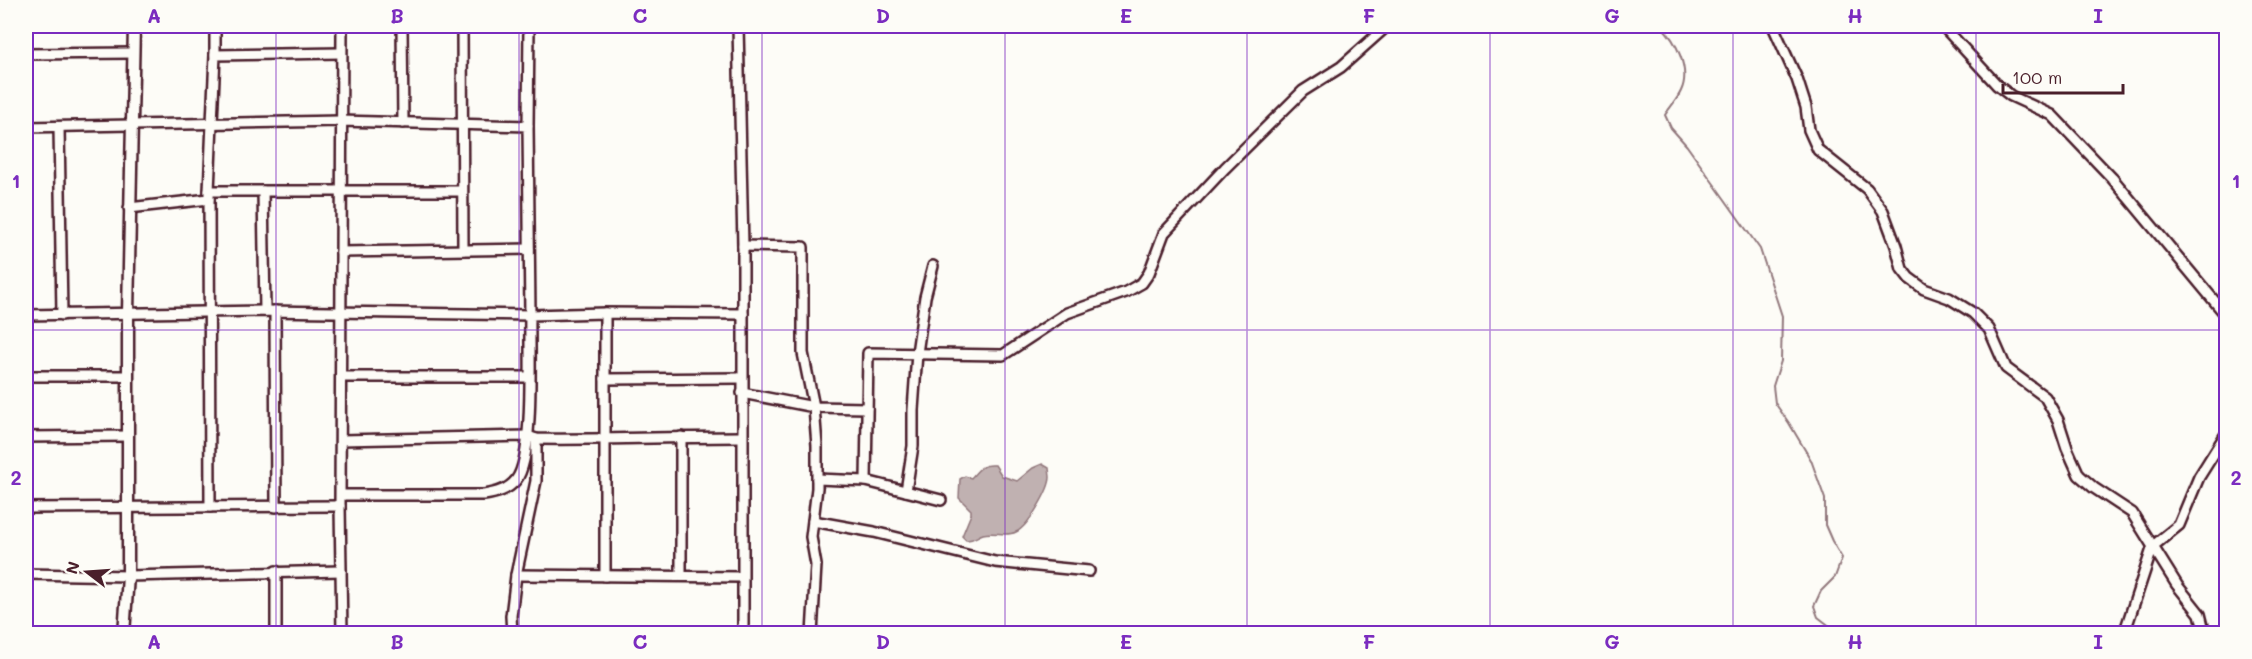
<svg xmlns="http://www.w3.org/2000/svg" width="2252" height="659" font-family="Mali,sans-serif">
	<style>
		.water { fill: #c0b1b1; stroke: #91777b; stroke-width: 1.5 }
		.lines { fill: none; stroke-linecap: round; stroke-linejoin: round }
		.stream { stroke: #91777b; stroke-width: 2 }
		.minor-casing { stroke: #4a1f2b; stroke-width: 14 }
		.tertiary-casing { stroke: #4a1f2b; stroke-width: 15 }
		.minor { stroke: #fdfcf7; stroke-width: 9 }
		.tertiary { stroke: #fdfcf7; stroke-width: 10 }
		.grid { fill: none; stroke: #7b2cbf; stroke-width: 1.5; stroke-opacity: 0.55 }
		.neatline { fill: none; stroke: #7b2cbf; stroke-width: 2 }
		.grid-label { font-size: 20px; text-anchor: middle; font-weight: bold; fill: #7b2cbf }
	</style>
	<rect width="100%" height="100%" fill="#fdfcf7"/>
	<filter id="ink" filterUnits="userSpaceOnUse"><feTurbulence type="fractalNoise" baseFrequency=".0167" numOctaves="2"/><feDisplacementMap in="SourceGraphic" scale="12" xChannelSelector="R" yChannelSelector="G"/><feConvolveMatrix kernelMatrix="1 2 1 2 8 2 1 2 1" color-interpolation-filters="sRGB"/></filter>
	<g filter="url(#ink)">
		<path class="water" d="M1042,464L1049,468C1049,469 1050,476 1050,477C1050,489 1028,527 1016,532C1006,537 994,531 983,534C977,536 974,540 966,540L962,536L971,514V510L959,498L960,479L965,476L971,478C979,469 982,464 995,465L1002,476L1017,481L1033,468Z"/>
		<g class="lines">
			<path class="stream" d="M1661,26C1676,40 1691,70 1681,91C1677,100 1670,107 1665,115L1671,128L1687,146L1760,249L1782,316L1781,361L1773,386L1775,403L1789,423L1811,460L1825,499V525L1832,541L1842,558L1835,577L1821,591L1814,606L1818,617L1840,634"/>
			<defs>
				<g id="minor">
					<polyline points="342,26 340,506 342,634"/>
					<polyline points="402,26 403,123"/>
					<polyline points="462,26 463,250"/>
					<polyline points="738,26 743,246 743,634"/>
					<polyline points="1773,26 1797,79 1806,107 1809,130 1818,150 1867,189 1883,211 1896,246 1902,269 1909,278 1924,289 1949,298 1973,313 1989,329 2006,368 2045,397 2058,420 2067,448 2079,475 2094,488 2132,513 2177,585 2200,614 2205,634"/>
					<polyline points="1943,26 1997,85 2011,96 2052,115 2112,178 2226,315"/>
					<polyline points="26,54 133,53"/>
					<polyline points="215,55 215,26"/>
					<polyline points="528,126 529,26"/>
					<polyline points="26,127 340,121 528,126 530,315 265,311 26,315"/>
					<polyline points="59,127 62,315"/>
					<polyline points="209,191 462,191"/>
					<polyline points="263,191 265,311"/>
					<polyline points="129,208 209,199"/>
					<polyline points="743,246 803,247 803,353 814,407 817,446 817,488 811,537 816,565 812,634"/>
					<polyline points="341,252 529,249"/>
					<polyline points="275,311 276,507"/>
					<polyline points="605,313 605,576"/>
					<polyline points="26,376 128,376"/>
					<polyline points="341,377 529,377"/>
					<polyline points="605,379 742,378"/>
					<polyline points="742,393 814,407 867,408"/>
					<polyline points="26,437 128,436"/>
					<polyline points="681,437 681,576"/>
					<path d="M341,440L528,436L536,439C604,440 673,437 741,437"/>
					<polyline points="817,479 866,481 941,500"/>
					<polyline points="866,481 868,353 1003,355 1067,313 1126,292 1142,283 1149,273 1164,233 1225,168 1303,91 1341,67 1387,26"/>
					<polyline points="906,491 913,446 913,410 917,353 925,297 933,266"/>
					<path d="M341,495H484C496,493 508,490 516,480C535,457 529,348 530,315L605,313L743,314"/>
					<polyline points="210,507 209,191 215,55 341,53"/>
					<polyline points="26,508 340,506"/>
					<polyline points="813,521 874,532 995,562 1089,571"/>
					<polyline points="276,571 276,634"/>
					<polyline points="26,574 128,576 341,571"/>
					<polyline points="516,575 742,577"/>
					<polyline points="124,632 140,634"/>
					<polyline points="512,634 511,616 516,575 536,481 536,439"/>
					<polyline points="2124,634 2153,546 2179,525 2199,477 2226,434"/>
				</g>
				<polyline id="tertiary" points="124,634 128,576 128,313 134,26"/>
			</defs>
			<use href="#minor" class="minor-casing"/>
			<use href="#tertiary" class="tertiary-casing"/>
			<use href="#minor" class="minor"/>
			<use href="#tertiary" class="tertiary"/>
		</g>
	</g>
	<path class="grid" d="M276,26V634M519,26V634M762,26V634M1005,26V634M1247,26V634M1490,26V634M1733,26V634M1976,26V634M26,330H2226"/>
	<rect width="2252" height="659" fill="none" stroke="#fdfcf7" stroke-width="66"/>
	<g transform="translate(87 572) rotate(287)" stroke="#fdfcf7" stroke-width="4.5" paint-order="stroke">
	<path d="M0-4.5L10 22L0 15L-10 22Z" fill="#4a1f2b"/>
	<text y="-9" font-size="16" font-weight="bold" text-anchor="middle" fill="#4a1f2b">N</text>
	</g>
	<path d="M2003 84v9h120v-9" fill="none" stroke="#4a1f2b" stroke-width="3"/>
	<text x="2012" y="84" font-size="18" fill="#4a1f2b" stroke="#fdfcf7" stroke-width="4.5" paint-order="stroke">100 m</text>
	<rect x="33" y="33" width="2186" height="593" class="neatline"/>
	<g class="grid-label">
		<text x="154" y="23">A</text>
		<text x="397" y="23">B</text>
		<text x="640" y="23">C</text>
		<text x="883" y="23">D</text>
		<text x="1126" y="23">E</text>
		<text x="1369" y="23">F</text>
		<text x="1612" y="23">G</text>
		<text x="1855" y="23">H</text>
		<text x="2098" y="23">I</text>
		<text x="16" y="188">1</text>
		<text x="2236" y="188">1</text>
		<text x="16" y="485">2</text>
		<text x="2236" y="485">2</text>
		<text x="154" y="649">A</text>
		<text x="397" y="649">B</text>
		<text x="640" y="649">C</text>
		<text x="883" y="649">D</text>
		<text x="1126" y="649">E</text>
		<text x="1369" y="649">F</text>
		<text x="1612" y="649">G</text>
		<text x="1855" y="649">H</text>
		<text x="2098" y="649">I</text>
	</g>
</svg>
